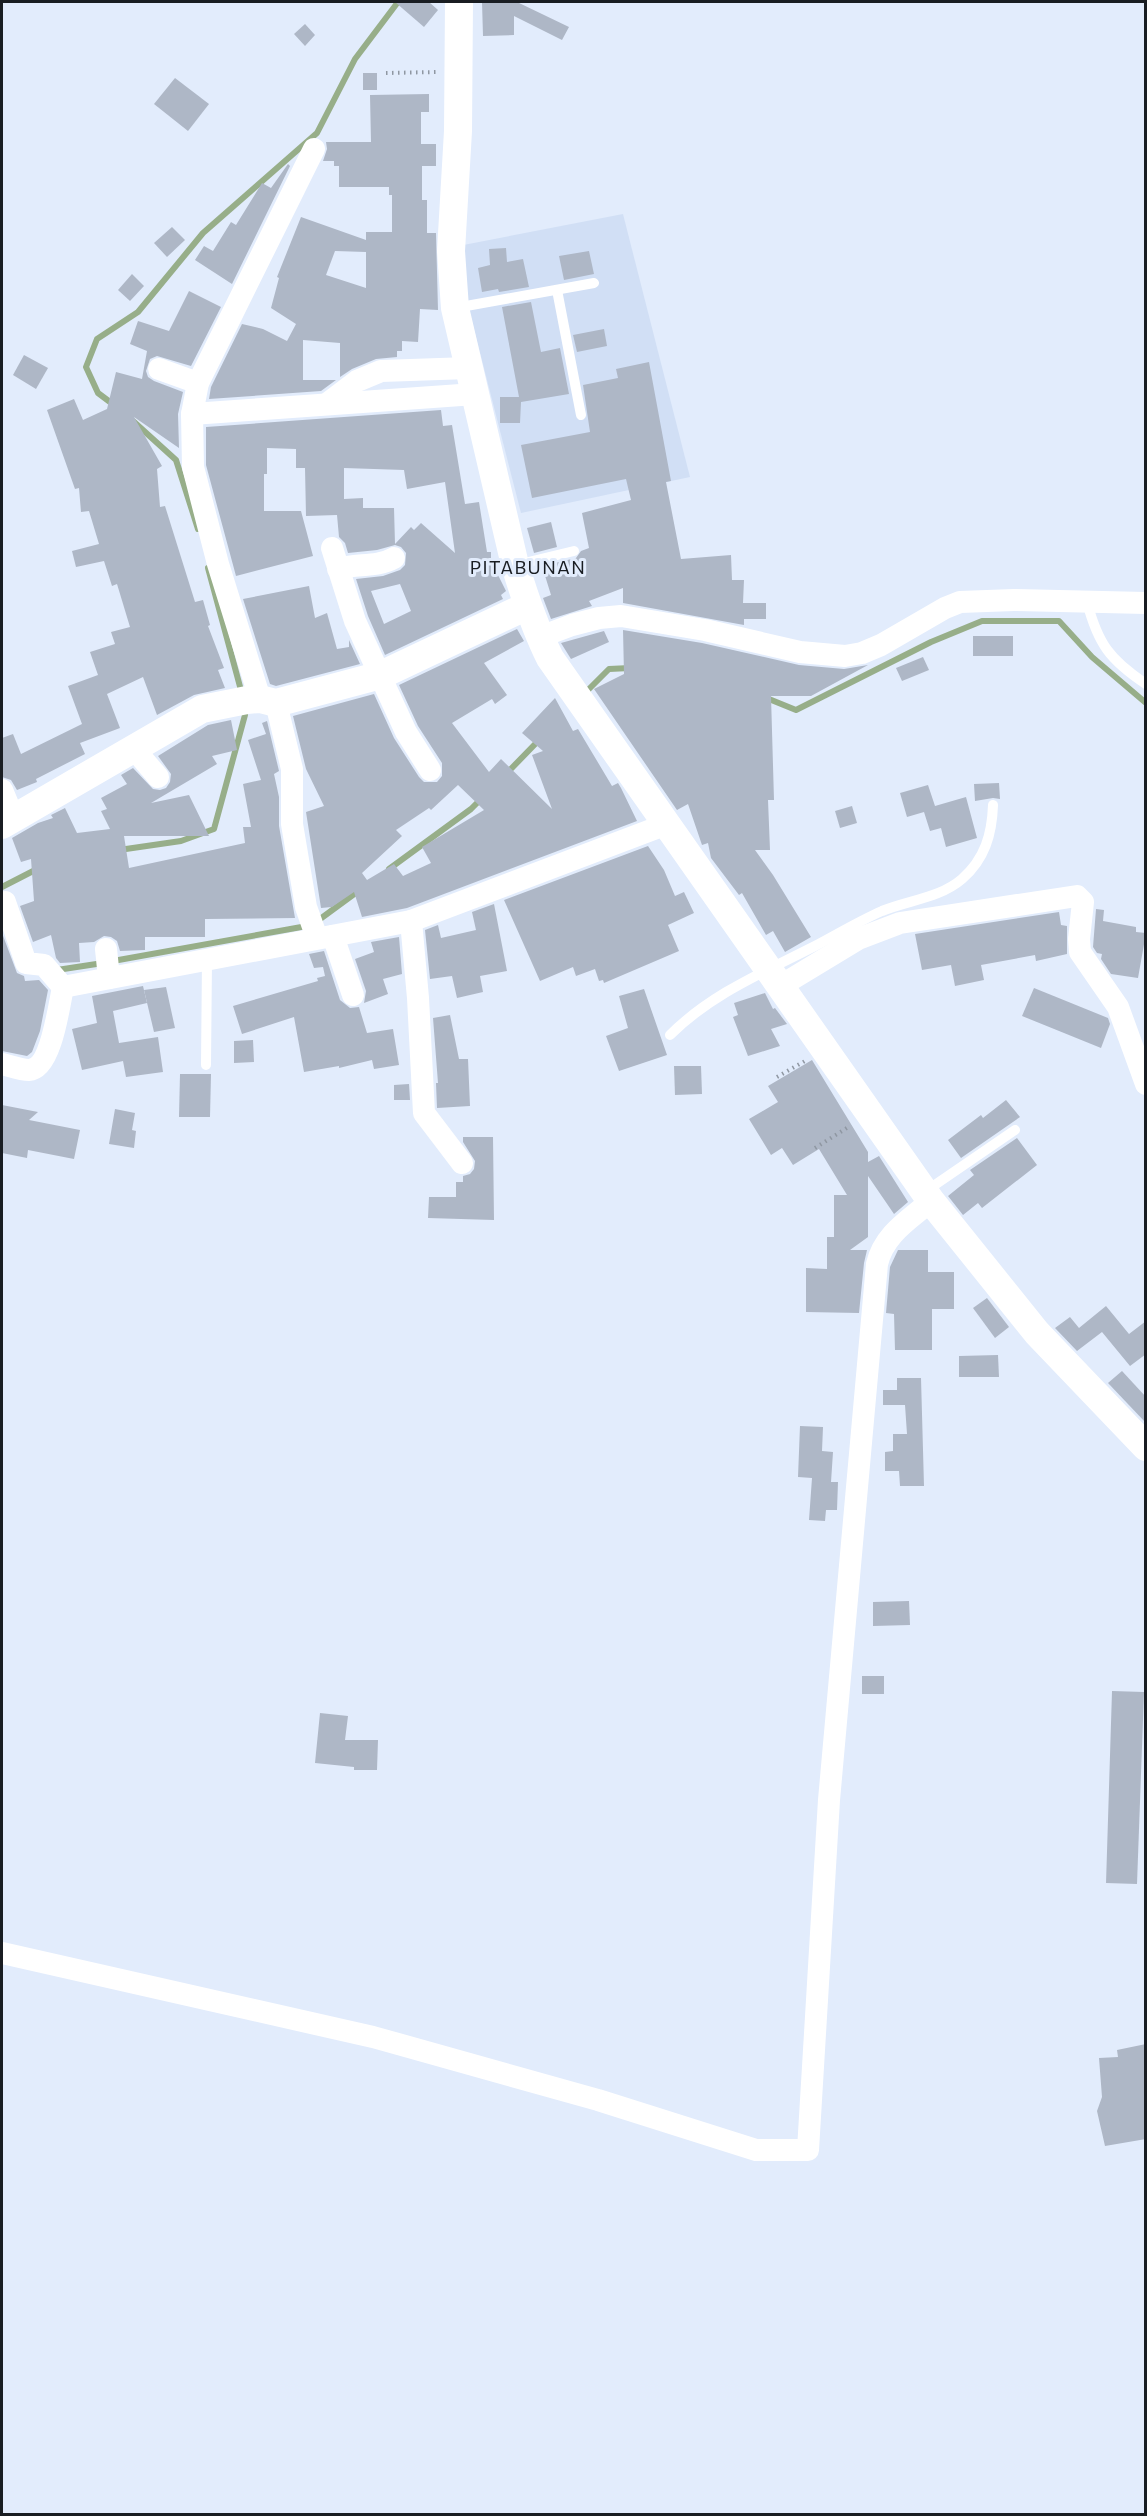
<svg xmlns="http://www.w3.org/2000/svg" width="1147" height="2516" font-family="Commissioner,sans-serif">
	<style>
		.built { fill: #d1dff5 }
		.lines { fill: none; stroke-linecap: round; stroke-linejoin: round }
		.stream { stroke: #97ae89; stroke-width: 6 }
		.building { fill: #aeb7c6; fill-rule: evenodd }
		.path { stroke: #8f97a2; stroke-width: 4; stroke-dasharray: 1.5 4.5; stroke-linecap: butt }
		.service { stroke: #fff; stroke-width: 10 }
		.minor { stroke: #fff; stroke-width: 22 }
		.tertiary { stroke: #fff; stroke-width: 28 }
		.labels { text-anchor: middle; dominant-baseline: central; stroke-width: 6; stroke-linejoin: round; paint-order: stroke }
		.quarter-label { font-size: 18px; letter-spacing: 1.5px; fill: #191d22; stroke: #e2ecfc }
	</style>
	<rect width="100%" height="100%" fill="#e2ecfc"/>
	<polygon class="built" points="623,214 690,477 521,513 453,247"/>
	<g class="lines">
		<g class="stream">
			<polyline points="114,405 98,393 86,367 97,339 138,312 203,233 317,133 355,59 398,2"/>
			<polyline points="133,421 176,460 198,529"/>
			<polyline points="208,568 242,694"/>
			<polyline points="585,693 609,669 630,668"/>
			<polyline points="764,697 796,710 931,642 982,621 1059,621 1092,657 1146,703"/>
			<polyline points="507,773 540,739"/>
			<polyline points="119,850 181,841 214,829 245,715 244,707"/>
			<polyline points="389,869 471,809 481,799"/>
			<polyline points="2,887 39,868"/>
			<polyline points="316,922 361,889"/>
			<polyline points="113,961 307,926"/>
			<polyline points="57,970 103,963"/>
		</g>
	</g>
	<g class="building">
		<polygon points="395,2 429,2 438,10 424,27"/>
		<polygon points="482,2 517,2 569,27 562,40 514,16 514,35 483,36"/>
		<polygon points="305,24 315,35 305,46 294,34"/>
		<rect x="363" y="73" width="14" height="17"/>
		<polygon points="175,78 209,104 188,131 154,104"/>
		<path d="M429,94V112H421V144H436V166H422V200H427V233H436L438,310L420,309L418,342L402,341V351H397V357L376,359L352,369L340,377V343L303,340V380H336L321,391L209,399L211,387L242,324L263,329L287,341L296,324L271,308L279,278L277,277L301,217L366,240V232H392V195H389V187H339V166H334V161H323L327,149L326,142H371L370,95ZM335,251L366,252V288L326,275Z"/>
		<polygon points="288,164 290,166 232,284 195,260 204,246 213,251 231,222 236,225 262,183 271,188"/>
		<polygon points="172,227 185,240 167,257 154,243"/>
		<polygon points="506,248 507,262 523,259 529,287 499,292 498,289 482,292 478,268 490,265 489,249"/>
		<polygon points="589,251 594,274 564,280 559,256"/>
		<polygon points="132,274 144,286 130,301 118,290"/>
		<polygon points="189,291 221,307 191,366 157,356 150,359 146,371 148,377 154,381 183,392 178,414 179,448 134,417 162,466 157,469 160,507 165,506 195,602 203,600 210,625 208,626 224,668 218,670 225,688 194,695 157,715 143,677 107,694 120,728 80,743 85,754 36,779 37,782 17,790 11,780 2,777 2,738 13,734 21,754 82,724 68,686 98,675 90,652 115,644 111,632 130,627 117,584 112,586 104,561 76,567 72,551 99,544 89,511 81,512 79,488 75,489 47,410 74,399 83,420 107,409 116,372 142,379 147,351 130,344 138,321 169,331"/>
		<polygon points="531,302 541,352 560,348 569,394 521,402 520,423 500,423 500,397 519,397 502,307"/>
		<polygon points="604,329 607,346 577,352 573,335"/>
		<polygon points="24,355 48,368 36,389 13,375"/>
		<polygon points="649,362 671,481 666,482 681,559 731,555 732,580 744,580 743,603 766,603 766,619 744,619 744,625 623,603 623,588 589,601 592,606 551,619 543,598 551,595 542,566 576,558 581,551 589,548 582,513 631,500 626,479 532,498 521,445 590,432 583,385 618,378 616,369"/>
		<path d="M441,410L443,426L452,425L465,504L479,502L487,552H491V561L506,591L501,595L503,599L385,655L368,616L356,579L383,576L400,570L405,565L406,553L401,547L395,545L377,550L348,553L345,543L339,537L337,515L306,516L305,468H296V449L267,448V474H264V511H301L313,556L236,576L206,465V427ZM344,468L404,470L407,489L445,482L455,553L421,523L414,530L411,527L395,544L394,508H363V498L344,499ZM400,584L411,611L384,624L371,591Z"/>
		<polygon points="551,522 557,547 534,553 527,528"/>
		<polygon points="309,586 315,618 327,613 337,649 349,647 349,640 360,664 276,686 270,684 243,599"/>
		<path d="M517,629L524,641L484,663L507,695L495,704L492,699L452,723L489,772L501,759L552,809L532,755L543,751L522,733L555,698L573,731L578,729L612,786L618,783L621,788L637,821L407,908L362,917L354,892L332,907L321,908L306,812L324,806L306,769L293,716L374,694L394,738L419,777L424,782H437L442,776V763L418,726L399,685ZM458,785L484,810L422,847L431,863L403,876L394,864L367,880L362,873L402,836L396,830L429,808L431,810Z"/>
		<polygon points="623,630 702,643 799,665 844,669 868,665 811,696 771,696 774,800 768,800 770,850 755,850 773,875 811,937 785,952 773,931 766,935 742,893 739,895 711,858 708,843 702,845 688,804 677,810 594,689 624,674"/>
		<polygon points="604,631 609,642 571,659 561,643"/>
		<rect x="973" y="636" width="40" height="20"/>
		<polygon points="923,657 929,670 902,681 896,668"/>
		<polygon points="231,720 237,750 212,756 217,764 151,803 189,795 209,836 124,836 129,868 245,843 243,827 251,827 243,784 261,780 248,740 266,734 262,723 267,721 279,771 274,774 279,797 279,826 295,918 205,919 205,937 145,937 145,950 120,951 117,941 111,937 104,936 94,942 79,943 80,962 60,963 56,958 51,935 33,942 20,906 34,901 31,859 21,862 12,838 38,823 53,818 51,815 65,808 77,833 110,829 101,811 107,809 101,798 127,784 121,775 133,768 153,789 160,790 166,788 170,782 171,774 158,756 208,725"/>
		<polygon points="999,783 1000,799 993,798 975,801 974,784"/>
		<polygon points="928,785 935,806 966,797 977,838 946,847 941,828 930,831 924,812 907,817 900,793"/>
		<polygon points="852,806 857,823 840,828 835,811"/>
		<polygon points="648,846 664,870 675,896 684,892 694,913 668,925 679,951 604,983 603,980 599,981 595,969 576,976 573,967 540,981 504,900"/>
		<polygon points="494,904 507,971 480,976 483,992 457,998 452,976 430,979 425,930 438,925 441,938 476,930 472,912"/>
		<polygon points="1096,909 1104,910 1103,921 1136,927 1136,932 1146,933 1138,978 1111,974 1101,959 1102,954 1097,953 1093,947"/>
		<polygon points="1059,912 1061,925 1067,926 1067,954 1036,961 1035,955 981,965 984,980 955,986 951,965 922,970 915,934"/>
		<polygon points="2,933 17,973 24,976 25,981 39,980 48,990 40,1031 32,1052 27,1056 2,1051"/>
		<polygon points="399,937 402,974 383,979 388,994 364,1003 366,991 355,959 374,952 371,942"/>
		<polygon points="324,951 340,1000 350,1008 359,1007 367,1033 393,1029 399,1065 374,1069 372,1060 339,1068 339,1066 304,1072 294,1017 242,1034 233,1006 318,981 317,978 325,976 323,967 314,968 309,954"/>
		<polygon points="143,986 147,1003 113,1011 119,1043 158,1037 163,1072 126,1077 123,1061 82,1070 72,1029 97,1023 92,996"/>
		<polygon points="166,987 175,1028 154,1032 144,990"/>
		<polygon points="1034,988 1108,1018 1110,1024 1101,1048 1022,1016"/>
		<polygon points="644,989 667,1055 619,1071 606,1036 628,1028 619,996"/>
		<polygon points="765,993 773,1009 775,1008 787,1024 771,1029 780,1046 748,1056 733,1017 738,1015 734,1003"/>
		<polygon points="450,1015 459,1059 468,1059 470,1106 437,1108 436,1083 438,1083 433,1018"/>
		<polygon points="253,1040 254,1062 234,1063 234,1041"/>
		<polygon points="812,1060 868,1152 868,1162 879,1156 908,1202 894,1214 868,1176 868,1237 850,1250 867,1250 864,1263 859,1313 806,1312 806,1268 827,1269 827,1237 834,1237 834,1195 847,1195 819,1149 793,1165 782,1148 771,1155 749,1119 778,1102 768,1086"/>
		<polygon points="674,1066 701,1066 702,1094 675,1095"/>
		<polygon points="180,1074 211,1074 210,1117 179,1117"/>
		<polygon points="409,1084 410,1100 394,1100 394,1085"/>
		<polygon points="1006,1100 1020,1117 961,1158 948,1140 981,1115 983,1118"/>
		<polygon points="2,1105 38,1112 29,1120 80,1130 74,1159 28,1150 27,1158 2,1153"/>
		<polygon points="115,1109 135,1113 132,1130 136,1131 134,1148 109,1144"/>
		<polygon points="463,1137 493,1137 494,1220 428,1218 429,1197 456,1197 456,1182 463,1182 463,1176 470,1174 474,1169 475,1161 463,1142"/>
		<polygon points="1017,1138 1037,1165 982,1208 978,1203 963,1215 948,1196 974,1175 970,1170"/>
		<polygon points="898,1250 928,1250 928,1272 954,1272 954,1309 932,1309 932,1350 895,1350 894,1314 886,1313 890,1267"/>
		<polygon points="987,1298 1009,1327 995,1338 973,1308"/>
		<polygon points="1106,1306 1129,1334 1146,1321 1146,1354 1130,1366 1102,1332 1077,1351 1055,1328 1070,1317 1079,1328"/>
		<polygon points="998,1355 999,1377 959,1377 959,1356"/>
		<polygon points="1122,1371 1146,1397 1146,1423 1108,1383"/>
		<polygon points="897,1378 921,1378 924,1486 900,1486 899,1471 885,1471 885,1452 893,1451 893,1434 907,1434 905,1405 883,1405 883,1390 897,1390"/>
		<polygon points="800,1426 823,1427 822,1451 833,1452 831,1482 838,1482 837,1510 826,1510 825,1521 809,1520 812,1478 798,1477"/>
		<polygon points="909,1601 910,1625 873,1626 873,1602"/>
		<rect x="862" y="1676" width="22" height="18"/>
		<polygon points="1112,1691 1144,1692 1137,1884 1106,1883"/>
		<polygon points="320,1713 348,1716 345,1740 378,1740 377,1770 354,1770 354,1767 315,1763"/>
		<polygon points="1146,2044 1146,2139 1105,2146 1097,2111 1102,2097 1099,2058 1118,2057 1117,2050"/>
	</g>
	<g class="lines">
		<g class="path">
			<polyline points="386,73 436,72"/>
			<polyline points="777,1077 805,1061"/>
			<polyline points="815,1148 850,1126"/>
		</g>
		<g class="service">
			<polyline points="557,290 581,415"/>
			<polyline points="455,308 594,283"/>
			<polyline points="516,565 574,551"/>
			<path d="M1087,602C1098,644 1110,660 1146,684"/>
			<path d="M670,1035C711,994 762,973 813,947C836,935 859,921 882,911C909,900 940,898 962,879C985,859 992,834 993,805"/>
			<polyline points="206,1065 207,959"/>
			<polyline points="926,1191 1015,1130"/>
		</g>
		<g class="minor">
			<polyline points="159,369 198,383"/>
			<polyline points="328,403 357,381 381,371 469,368"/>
			<polyline points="192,414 475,394"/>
			<polyline points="332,548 355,621 406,732 430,770"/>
			<path d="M338,569C357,563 376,568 394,558"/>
			<polyline points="540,637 572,625 599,618 621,616 705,630 800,652 845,656 862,653 881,645 945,608 960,602 1014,600 1146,603"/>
			<polyline points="260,699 218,564 193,467 192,414 198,383 314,149"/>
			<polyline points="276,703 292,769 292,824 306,907 317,938"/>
			<polyline points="134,749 158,777"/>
			<polyline points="2,790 14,819"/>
			<polyline points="5,902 26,963 44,965 63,987"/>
			<polyline points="411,921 418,998 424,1113 462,1163"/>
			<polyline points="333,936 353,995"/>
			<polyline points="106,949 109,978"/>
			<polyline points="782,985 858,939 900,923 1077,896 1083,902 1079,939 1080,952 1118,1007 1146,1084"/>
			<polyline points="63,987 411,921 667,824"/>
			<path d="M2,1064C10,1066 21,1070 29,1070C51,1069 59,1006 63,987"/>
			<path d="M2,1953L373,2037L598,2100L756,2150H808L829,1800L877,1264C884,1234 909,1220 931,1201"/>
		</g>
		<g class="tertiary">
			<path d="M459,2L458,131L451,251L455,308L515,565C525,598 535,628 550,658L931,1201L1037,1333L1146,1447"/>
			<polyline points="2,825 202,709 247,700 260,699 276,703 381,675 527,606"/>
		</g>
	</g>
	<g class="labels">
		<g class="quarter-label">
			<text x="528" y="567">PITABUNAN</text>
		</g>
	</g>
	<rect width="1147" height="2516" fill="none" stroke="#191d22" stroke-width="6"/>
</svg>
